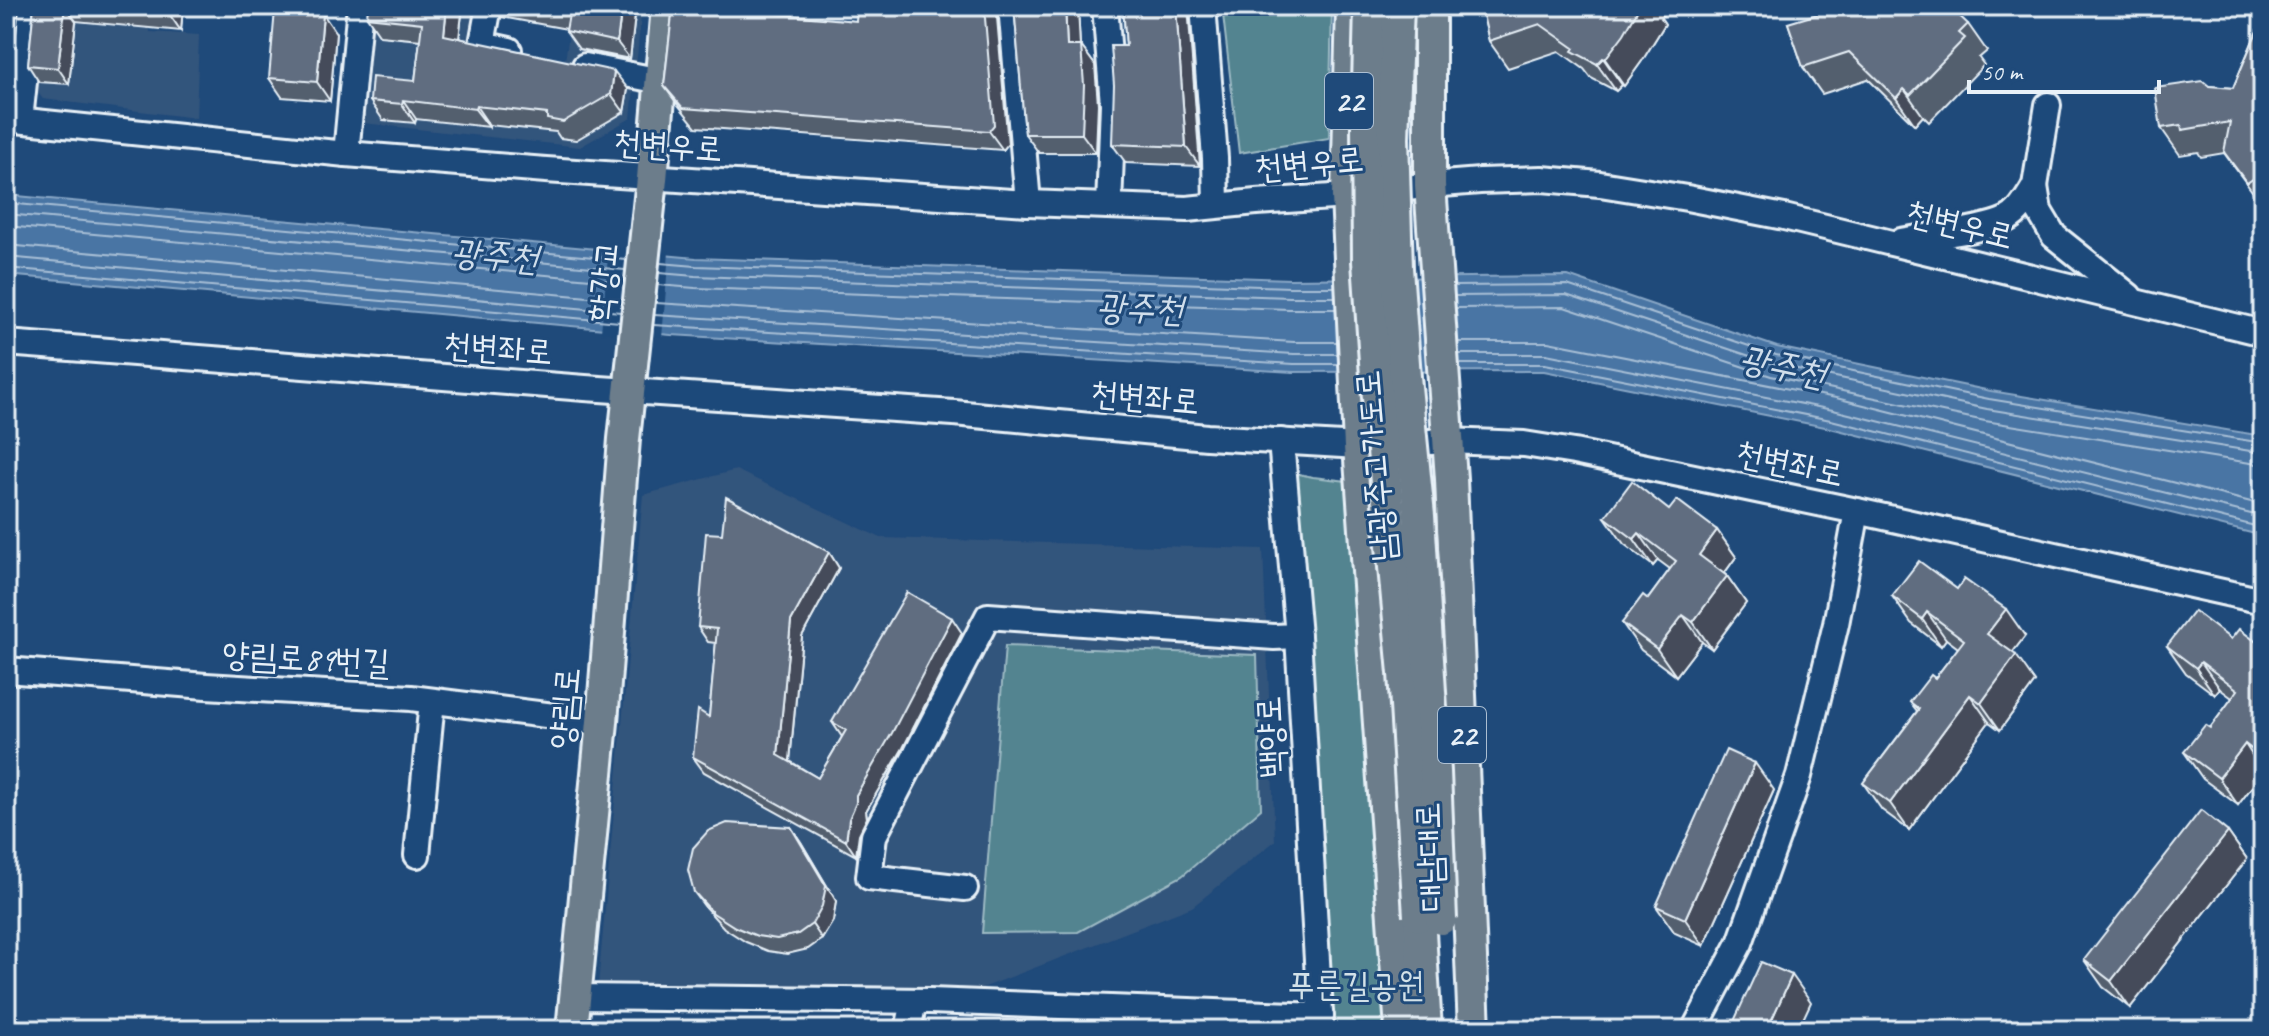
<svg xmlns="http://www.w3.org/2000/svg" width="2269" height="1036" font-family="Caveat,'Poor Story',sans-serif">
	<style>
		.built { fill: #33547c }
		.green { fill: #528490; stroke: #9dbac4; stroke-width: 2 }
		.water { fill: #4975a4; stroke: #89a7c6; stroke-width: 2 }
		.pier { fill: #1f4a7a }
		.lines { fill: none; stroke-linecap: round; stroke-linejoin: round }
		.shore { stroke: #a8bfd6; stroke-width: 2 }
		.minor-casing { stroke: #e8f1f8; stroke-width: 30 }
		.major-casing { stroke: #e8f1f8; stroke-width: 36 }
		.minor { stroke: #1f4a7a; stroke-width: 24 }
		.major { stroke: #6c7d8b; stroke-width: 30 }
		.major-bridge-casing { stroke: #e8f1f8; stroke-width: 36; stroke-linecap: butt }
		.major-bridge { stroke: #6c7d8b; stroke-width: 30 }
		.wall { fill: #535e6e; stroke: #e8f1f8; stroke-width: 2 }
		.shaded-wall { fill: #444c5a; stroke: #e8f1f8; stroke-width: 2 }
		.building { fill: #616d80; stroke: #e8f1f8; stroke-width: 2 }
		.labels { text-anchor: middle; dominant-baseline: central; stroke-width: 6; stroke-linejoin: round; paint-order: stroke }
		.shield { fill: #1f4a7a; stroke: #acbfd2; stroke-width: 2 }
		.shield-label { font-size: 32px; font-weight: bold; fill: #e8f1f8 }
		.street-label { font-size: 34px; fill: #e8f1f8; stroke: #1f4a7a }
		.park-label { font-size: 34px; fill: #d2e1e8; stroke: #1f4a7a }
		.water-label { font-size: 36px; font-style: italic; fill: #d0deeb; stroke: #1f4a7a }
	</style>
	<rect width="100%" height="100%" fill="#1f4a7a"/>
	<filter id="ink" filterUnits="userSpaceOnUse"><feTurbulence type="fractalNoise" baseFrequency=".0125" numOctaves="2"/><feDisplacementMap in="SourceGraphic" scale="16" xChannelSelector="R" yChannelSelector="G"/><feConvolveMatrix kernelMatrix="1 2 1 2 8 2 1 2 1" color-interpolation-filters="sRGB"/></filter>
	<g filter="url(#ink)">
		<g class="built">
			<polygon points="6,6 151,6 150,32 199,35 196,118 43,99 35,89 6,83"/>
			<polygon points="357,6 484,6 474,50 564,68 573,6 642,6 631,118 580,147 345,121"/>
			<polygon points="736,470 881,538 1263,549 1275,841 1192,907 972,992 598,986 643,495"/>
		</g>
		<g class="green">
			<polygon points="1222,6 1332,6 1329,138 1239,153"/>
			<polygon points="1284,471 1313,477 1347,481 1397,1030 1322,1030"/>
			<polygon points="1005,646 1257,655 1261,809 1182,876 1078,932 982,933"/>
		</g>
		<polygon class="water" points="6,195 696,258 1290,279 1568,276 1777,347 1991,391 2263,436 2263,536 1830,428 1544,371 1293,372 671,335 6,275"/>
		<polygon class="pier" points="609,246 669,252 662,338 601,332"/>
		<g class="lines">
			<g class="shore">
				<polyline points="6,203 626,260"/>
				<polyline points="6,214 625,270"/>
				<polyline points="6,226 624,282"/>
				<polyline points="6,245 622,300"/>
				<polyline points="6,257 621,312"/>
				<polyline points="660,263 696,266 1290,287 1334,287"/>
				<polyline points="6,268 620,322"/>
				<polyline points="659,273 695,276 1290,297 1335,297"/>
				<polyline points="658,285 695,288 1289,309 1335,309"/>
				<polyline points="1454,286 1567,285 1776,355 1989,399 2263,443"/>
				<polyline points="1455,296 1566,295 1774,364 1987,409 2263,453"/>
				<polyline points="656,303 1294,342 1337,342"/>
				<polyline points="1456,308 1564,307 1771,376 1985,421 2263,465"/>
				<polyline points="654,315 1294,354 1338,354"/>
				<polyline points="653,325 1294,364 1338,364"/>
				<polyline points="1458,342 1548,342 1836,398 2263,505"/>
				<polyline points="1459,354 1546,354 1833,410 2263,517"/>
				<polyline points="1460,364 1545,364 1831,420 2263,528"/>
			</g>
			<defs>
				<g id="minor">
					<polyline points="489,6 482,44 509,50"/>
					<polyline points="1011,6 1028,203"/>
					<polyline points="1105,6 1113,104 1109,206"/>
					<polyline points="1203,6 1215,158 1216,205"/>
					<polyline points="585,66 661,81"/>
					<polyline points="6,119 346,154 546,170 1028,203 1187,209 1256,202 1347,196 1430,185 1480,181 1542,179 1600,184 1687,198 1784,217 2263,333"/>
					<polyline points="20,120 32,6"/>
					<polyline points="346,154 360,6"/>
					<polyline points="2035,186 2048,105"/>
					<path d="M1901,241C1926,236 1994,230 2012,216C2022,209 2028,197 2035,186L2039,211L2054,236L2129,296"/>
					<polyline points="6,343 585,388 954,413 1207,437 1359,446 1447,441 1524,444 1574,452 1857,511 2263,601"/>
					<polyline points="1281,441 1298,636 1321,1029"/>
					<polyline points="6,670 206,686 411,698 602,722"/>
					<polyline points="417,855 432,701"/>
					<polyline points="965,888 869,877 874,836 988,616 1274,637 1298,636"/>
					<polyline points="575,997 930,1001 1321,1016"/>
					<polyline points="6,1029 12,1030"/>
					<polyline points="908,1030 914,1001"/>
					<polyline points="1694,1030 1740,943 1799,776 1836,624 1857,511"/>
				</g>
				<g id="major">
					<polyline points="1352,6 1347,196 1359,446 1401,1030"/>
					<polyline points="1430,6 1430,185 1451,479 1474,1030"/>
					<polyline points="1419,916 1426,1030"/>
					<polyline points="572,1030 602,722 624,439 652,179 667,6"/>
				</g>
			</defs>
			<use href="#minor" class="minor-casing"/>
			<use href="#major" class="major-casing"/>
			<use href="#minor" class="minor"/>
			<use href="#major" class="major"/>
			<defs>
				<g id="major-bridge">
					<polyline points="1370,6 1367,125 1368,261 1376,376 1404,673 1419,916"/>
					<polyline points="1398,6 1393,138 1397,268 1405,377 1419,516 1435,772 1441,919"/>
				</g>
			</defs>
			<use href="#major-bridge" class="major-bridge-casing"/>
			<use href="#major-bridge" class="major-bridge"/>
		</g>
		<g class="wall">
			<polygon points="34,6 183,6 181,31 76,21 69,84 39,82 28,65"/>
			<polygon points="463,6 459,38 628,89 624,112 576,140 560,138 556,132 489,125 489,127 416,119 415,123 383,120 370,101 415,81 420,40 380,36 367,17"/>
			<polygon points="495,6 636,6 630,59 579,49 566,31 567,29 502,17"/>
			<polygon points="673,6 785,6 775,14 856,21 996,6 1008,144 1003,150 696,127 678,105 664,86"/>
			<polygon points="1014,6 1090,6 1090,8 1078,8 1080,46 1081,46 1095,65 1098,104 1096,153 1039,153 1025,134"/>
			<polygon points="1119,6 1188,6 1200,166 1126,163 1112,144 1126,46 1123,7"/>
			<polygon points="1481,6 1667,11 1661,18 1665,24 1642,61 1624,86 1622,85 1616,91 1591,78 1584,69 1559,51 1508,68 1489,41"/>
			<polygon points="2263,17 2263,206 2224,153 2201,157 2198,152 2180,155 2161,128 2209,86 2233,88"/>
			<polygon points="1788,23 1968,24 1987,51 1979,58 1984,65 1929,122 1923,116 1915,125 1868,79 1822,94 1803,67"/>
			<polygon points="336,33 330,101 282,97 269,78"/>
			<polygon points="1669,510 1717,530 1736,557 1724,574 1727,576 1746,603 1712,649 1702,642 1676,676 1641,650 1622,623 1648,599 1670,569 1658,560 1653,566 1624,544 1605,517"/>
			<polygon points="829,552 839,568 802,636 790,761 818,778 842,737 832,722 962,633 903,748 866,811 867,818 859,834 856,856 704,772 693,757 709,717 716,643 708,642 698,627"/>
			<polygon points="1957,589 2025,636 2012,653 2035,682 2000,730 1989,722 1909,830 1882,810 1863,783 1917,711 1910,702 1935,678 1958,648 1946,639 1941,646 1911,623 1892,596"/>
			<polygon points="2231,639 2263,647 2263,772 2238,805 2203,779 2184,752 2210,728 2232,698 2220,689 2215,695 2186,673 2167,646"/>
			<polygon points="1774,790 1704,946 1675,933 1656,906"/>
			<polygon points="791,827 801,842 836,901 833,921 822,939 808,949 787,954 768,951 746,942 724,928 705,907 694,892"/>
			<polygon points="2228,832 2247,859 2130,1008 2103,987 2084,960"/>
		</g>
		<g class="shaded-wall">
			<polygon points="6,6 17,6 10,76 6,71"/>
			<polygon points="65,6 76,21 69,84 58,68"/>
			<polygon points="171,6 183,6 181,31 170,15"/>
			<polygon points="447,6 463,6 457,54 444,35"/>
			<polygon points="622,6 636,6 630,59 617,42"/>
			<polygon points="984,6 996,6 1008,144 1003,150 989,131"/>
			<polygon points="1065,6 1077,6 1078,8 1081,65 1067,46"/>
			<polygon points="1176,6 1188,6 1200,166 1186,147"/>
			<polygon points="1640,6 1664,6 1667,11 1661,18 1665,24 1642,61 1624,86 1605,59"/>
			<polygon points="323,14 336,33 330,101 317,82"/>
			<polygon points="1081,46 1095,65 1098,104 1096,153 1082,134"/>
			<polygon points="1603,58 1622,85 1616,91 1597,64"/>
			<polygon points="614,71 628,89 624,112 611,94"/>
			<polygon points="1904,89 1923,116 1915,125 1896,98"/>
			<polygon points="403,100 416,119 415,123 402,104"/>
			<polygon points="476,106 489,125 489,127 475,109"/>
			<polygon points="1717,530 1736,557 1718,582 1699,555"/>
			<polygon points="1639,533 1658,560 1653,566 1634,539"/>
			<polygon points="829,552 839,568 802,636 789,770 778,755 791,621"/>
			<polygon points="1727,576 1746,603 1712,649 1693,622"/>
			<polygon points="2006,609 2025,636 2006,661 1987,634"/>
			<polygon points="1927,612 1946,639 1941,646 1922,619"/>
			<polygon points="1683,615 1702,642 1676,676 1657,649"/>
			<polygon points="952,618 962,633 903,748 866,811 867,818 859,834 856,856 846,841 849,819 856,795"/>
			<polygon points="2016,655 2035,682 2000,730 1981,703"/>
			<polygon points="2201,662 2220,689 2215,695 2196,668"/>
			<polygon points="1970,695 1989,722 1909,830 1890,803"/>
			<polygon points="2263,740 2263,764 2255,752"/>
			<polygon points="2245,744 2263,772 2238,805 2219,778"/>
			<polygon points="1755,763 1774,790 1704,946 1685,919"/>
			<polygon points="791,827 801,842 836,901 833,921 822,939 812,924"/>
			<polygon points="2228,832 2247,859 2130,1008 2111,981"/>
			<polygon points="1792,975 1811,1002 1798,1030 1767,1030"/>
		</g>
		<g class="building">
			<polygon points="34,6 65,6 58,68 28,65"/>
			<polygon points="76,6 171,6 170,15"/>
			<polygon points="368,6 447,6 444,35 614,71 611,94 563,122 547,119 547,114 476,106 475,109 403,100 402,104 370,101 372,77 415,81 422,23 367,17"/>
			<polygon points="525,6 622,6 617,42 566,31 569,14"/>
			<polygon points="673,6 748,6 742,11 856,21 857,6 984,6 994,125 989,131 683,108 664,86"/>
			<polygon points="1014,6 1065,6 1067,46 1081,46 1084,85 1082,134 1025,134"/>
			<polygon points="1123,6 1176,6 1186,147 1112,144 1114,85 1111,46 1126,46"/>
			<polygon points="1481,6 1640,6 1624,34 1605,59 1603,58 1597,64 1572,51 1574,48 1540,24 1489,41"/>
			<polygon points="1864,6 1949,6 1968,24 1959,33 1965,38 1910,95 1904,89 1896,98 1849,52 1803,67 1788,23 1841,7 1863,9"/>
			<polygon points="275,10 323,14 317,82 269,78"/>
			<polygon points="2263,17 2263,179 2261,181 2257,176 2247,183 2224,152 2230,122 2182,130 2181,125 2161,128 2155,88 2203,81 2209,86 2233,88"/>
			<polygon points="1632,481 1669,510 1677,500 1717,530 1699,555 1727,576 1693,622 1683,615 1657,649 1622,623 1643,595 1648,599 1676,561 1639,533 1634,539 1605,517"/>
			<polygon points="726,497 829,552 791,621 778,755 818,778 846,730 832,722 907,592 952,618 892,733 856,795 856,803 849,819 846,841 693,757 698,710 709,717 717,629 698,627 706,533 722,534"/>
			<polygon points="1919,561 1957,589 1964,579 2006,609 1987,634 2016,655 1981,703 1970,695 1890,803 1863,783 1919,709 1910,702 1931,675 1935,678 1964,640 1927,612 1922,619 1892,596"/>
			<polygon points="2194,611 2231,639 2239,629 2263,647 2263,681 2261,684 2263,686 2263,740 2255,752 2245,744 2219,778 2184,752 2205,725 2210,728 2238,690 2201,662 2196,668 2167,646"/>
			<polygon points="1726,750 1755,763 1685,919 1656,906"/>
			<polygon points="2201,810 2228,832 2111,981 2084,960"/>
			<polygon points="727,823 791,827 826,886 822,906 812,924 798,934 777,939 757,936 735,927 713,913 694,892 688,870 693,848 708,831"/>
			<polygon points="1761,962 1792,975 1767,1030 1730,1030"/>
		</g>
	</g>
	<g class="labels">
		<g class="shield">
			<rect x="1325" y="73" width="48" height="56" rx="6"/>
			<rect x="1438" y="707" width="48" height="56" rx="6"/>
		</g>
		<g class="shield-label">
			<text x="1349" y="101">22</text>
			<text x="1462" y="735">22</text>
		</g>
		<g class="street-label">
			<text transform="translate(668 145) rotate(4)">천변우로</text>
			<text transform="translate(1309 163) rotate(-5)">천변우로</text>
			<text transform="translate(1960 224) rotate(14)">천변우로</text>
			<text transform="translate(603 281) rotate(-84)">학강교</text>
			<text transform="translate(498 348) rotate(4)">천변좌로</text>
			<text transform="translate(1145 397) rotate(5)">천변좌로</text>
			<text transform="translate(1790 463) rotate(12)">천변좌로</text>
			<text transform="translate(1375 466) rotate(-95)">남광주고가도로</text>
			<text transform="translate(306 658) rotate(3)">양림로89번길</text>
			<text transform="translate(564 708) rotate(-85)">양림로</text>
			<text transform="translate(1270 737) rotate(-93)">백양로</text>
			<text transform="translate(1429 857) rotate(-92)">대남대로</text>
		</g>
		<g class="park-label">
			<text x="1356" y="984">푸른길공원</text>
		</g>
		<g class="water-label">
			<text transform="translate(495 255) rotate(5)">광주천</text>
			<text transform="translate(1140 308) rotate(2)">광주천</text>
			<text transform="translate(1783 366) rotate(12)">광주천</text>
		</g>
	</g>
	<rect width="2269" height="1036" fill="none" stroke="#1f4a7a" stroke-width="32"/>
	<rect x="16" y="16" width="2237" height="1004" fill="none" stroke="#e8f1f8" stroke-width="3" filter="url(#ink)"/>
	<path d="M1969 80v12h190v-12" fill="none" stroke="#e8f1f8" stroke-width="4"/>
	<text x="1981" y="80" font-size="24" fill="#e8f1f8" stroke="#1f4a7a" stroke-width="6" paint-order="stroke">50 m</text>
</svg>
